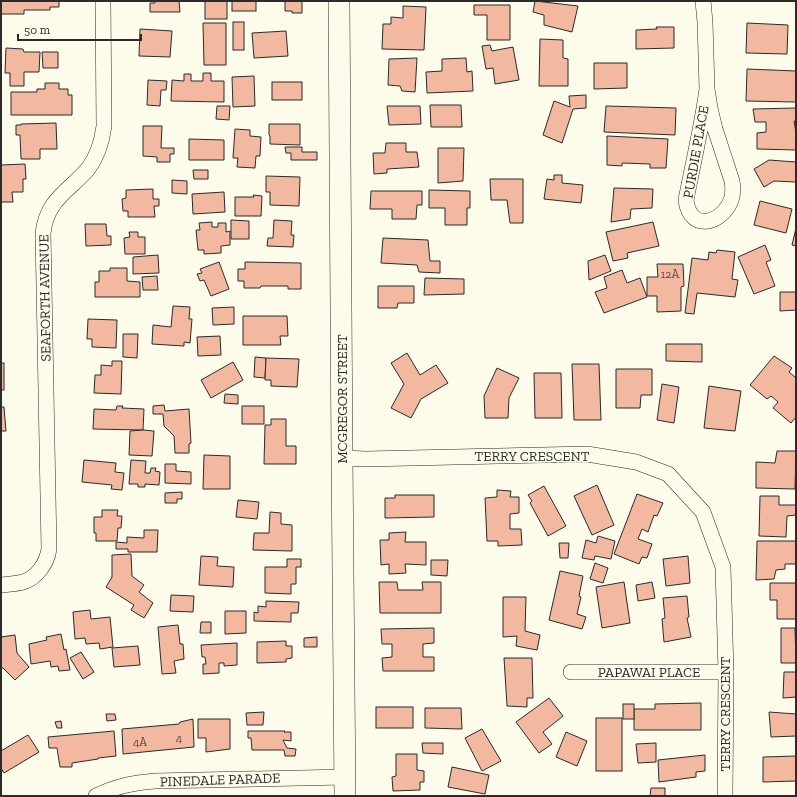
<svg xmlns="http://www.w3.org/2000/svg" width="797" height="797" font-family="'Zilla Slab',serif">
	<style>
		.building { fill: #f2b8a0; stroke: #2b2b2b }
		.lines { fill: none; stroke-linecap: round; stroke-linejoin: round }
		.street-casing { stroke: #2b2b2b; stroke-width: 16 }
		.secondary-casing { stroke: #2b2b2b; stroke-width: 22 }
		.street { stroke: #fdfbea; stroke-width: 15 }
		.secondary { stroke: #fdfbea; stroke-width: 21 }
		.labels { text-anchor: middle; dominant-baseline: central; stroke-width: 3; stroke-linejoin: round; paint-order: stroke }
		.number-label { font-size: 12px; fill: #5d4e48 }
		.street-label { font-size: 14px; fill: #2b2b2b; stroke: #fdfbea }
	</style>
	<rect width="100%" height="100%" fill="#fdfbea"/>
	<g class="building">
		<polygon points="1,1 59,1 59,7 50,7 50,10 24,10 24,14 1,14"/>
		<polygon points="155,1 179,1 180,12 150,12 150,3 155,3"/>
		<rect x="205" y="1" width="22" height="18"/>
		<rect x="232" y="1" width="24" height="10"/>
		<polygon points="278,1 302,1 302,13 292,13 292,11 285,11 285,1"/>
		<polygon points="535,1 578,6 572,32 544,25 544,15 533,12"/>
		<polygon points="474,5 510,5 510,40 487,40 487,15 474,15"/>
		<polygon points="403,6 426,7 424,50 382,49 383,24 391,24 391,17 403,18"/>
		<rect x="233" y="22" width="11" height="28"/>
		<polygon points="203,23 226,23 226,65 204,65"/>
		<polygon points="747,23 788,25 787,54 746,53"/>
		<polygon points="656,27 674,27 674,48 636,49 636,30 657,29"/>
		<polygon points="140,29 172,31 170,57 139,56"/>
		<polygon points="286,31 288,56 254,58 252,33"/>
		<polygon points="540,39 563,40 563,58 568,59 568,86 539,86"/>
		<polygon points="490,45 492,51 513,47 519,80 495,84 493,68 486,69 482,46"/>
		<polygon points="6,48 23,49 24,52 40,52 39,72 24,72 24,86 10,86 10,73 5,73"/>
		<polygon points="42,52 58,52 58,68 43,68"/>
		<polygon points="417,58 415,92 402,91 400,86 388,85 389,59"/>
		<polygon points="466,58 467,72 472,71 473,91 427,93 426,72 442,71 442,59"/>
		<polygon points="594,63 627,63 627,88 594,89"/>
		<polygon points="747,69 796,71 796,102 746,101"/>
		<polygon points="203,73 211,73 211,81 224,81 224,102 171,101 172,80 184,81 184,74 191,74 191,81 203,81"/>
		<polygon points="254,76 255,106 233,107 232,77"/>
		<polygon points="148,80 167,81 166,90 161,90 160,106 147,105"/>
		<rect x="272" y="82" width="30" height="18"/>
		<polygon points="45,83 59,83 59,89 68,89 68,95 72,95 72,115 11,115 11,92 37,92 37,89 45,89"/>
		<polygon points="586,95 586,108 573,109 562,143 543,135 554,101 570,107 569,96"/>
		<polygon points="430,105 461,105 462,127 431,127"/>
		<polygon points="217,106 230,106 229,120 216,119"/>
		<polygon points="387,106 420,106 421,124 389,125"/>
		<polygon points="606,106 676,108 675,135 604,132"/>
		<polygon points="796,108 796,121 794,121 796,133 796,150 757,149 757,133 766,132 766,122 755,122 753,109"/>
		<polygon points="56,123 57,149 40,149 40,159 21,159 20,135 16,135 16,125 21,125 21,124"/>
		<polygon points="269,124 300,124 300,145 270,144 270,136 269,135"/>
		<polygon points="143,126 162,126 161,148 174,148 174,154 170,154 170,162 157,162 157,157 143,156"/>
		<polygon points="235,129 250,130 250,136 261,137 260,156 256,156 255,168 237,167 238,158 233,158"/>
		<polygon points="607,136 668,139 666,168 650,168 650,164 622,163 622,166 607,165"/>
		<polygon points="189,139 224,140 224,160 189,160"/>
		<polygon points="386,143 406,143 406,152 417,152 419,167 387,169 387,173 374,174 373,153 385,153"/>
		<polygon points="285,147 302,147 302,152 317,152 317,160 291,160 291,153 286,153"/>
		<polygon points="438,148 464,148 463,181 438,183"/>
		<polygon points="769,160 796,162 796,182 774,181 764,187 754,169"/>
		<polygon points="25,164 26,179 23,179 23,192 12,192 13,202 1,202 1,165"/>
		<polygon points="193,170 208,170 208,179 194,179"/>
		<polygon points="554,175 562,175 562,183 583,185 581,203 544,199 547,179 554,180"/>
		<polygon points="266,176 300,177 299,206 270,205 270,192 266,192"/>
		<polygon points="490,179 523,179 523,223 510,223 507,200 491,200"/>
		<polygon points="172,180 187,181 187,194 172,193"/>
		<polygon points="614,188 653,189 652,208 631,209 630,219 611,222"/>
		<polygon points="153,189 153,199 159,199 159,206 154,206 155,217 128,217 128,211 123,211 122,199 126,198 126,190"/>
		<polygon points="429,190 470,191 470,208 467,208 467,225 445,225 445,208 429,208"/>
		<polygon points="371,191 422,191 422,205 417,205 416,219 392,219 392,209 370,209"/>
		<polygon points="224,192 225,212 193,214 192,194"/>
		<polygon points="253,195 262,196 261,216 235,216 235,197 254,197"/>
		<polygon points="760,201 792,209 786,233 754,225"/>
		<polygon points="231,220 249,221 249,239 231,239"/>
		<polygon points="274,220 292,221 291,235 294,235 293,247 267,246 268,238 273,238"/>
		<polygon points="212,222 212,227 218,227 218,223 226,223 226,232 230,231 230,245 221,246 221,253 204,254 204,250 198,250 196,230 200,230 199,223"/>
		<polygon points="653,222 659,246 627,253 628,258 613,261 606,232"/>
		<polygon points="85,224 106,224 107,236 111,236 111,245 86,246"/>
		<polygon points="796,228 796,246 792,245"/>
		<polygon points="129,232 138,232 138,237 145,237 145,254 125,254 124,238 130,237"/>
		<polygon points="383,238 428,240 430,261 440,261 440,273 419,272 417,265 381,263"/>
		<polygon points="765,245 771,260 766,262 775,286 754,294 738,257"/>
		<polygon points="717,250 735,252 732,279 738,280 735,297 697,293 694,314 685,313 692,258 708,260 709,252 716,253"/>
		<polygon points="158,255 159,273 133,274 133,257"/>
		<polygon points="605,255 611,271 589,280 588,261"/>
		<polygon points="219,262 229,289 211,296 204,280 200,281 197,274 202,273 200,269"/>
		<polygon points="245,262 301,263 301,289 288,289 288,286 261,286 260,288 244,288 244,281 238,281 238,269 245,269"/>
		<polygon points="657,264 683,264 684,286 681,287 681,311 657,312 657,296 647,296 647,277 658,277"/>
		<polygon points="110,268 127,268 127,281 140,282 140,297 95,297 95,282 99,282 99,271 110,271"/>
		<polygon points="622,270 627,283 640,278 647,297 604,313 595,292 607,288 604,277"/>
		<polygon points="157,276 158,290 143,290 142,277"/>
		<polygon points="425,278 464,279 464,294 424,295"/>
		<polygon points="378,286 414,286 414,303 398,303 397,308 378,308"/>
		<polygon points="780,292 796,292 796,310 780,311"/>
		<polygon points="173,306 190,307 189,319 192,319 190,343 184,342 184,346 152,344 153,325 171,327"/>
		<polygon points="234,307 234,324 213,325 212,308"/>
		<polygon points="243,316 287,316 288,336 280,336 281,345 243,345"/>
		<polygon points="88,319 117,320 116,348 92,347 92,339 87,339"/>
		<polygon points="123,334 138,334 137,358 123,357"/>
		<polygon points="220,336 221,355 198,356 197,337"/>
		<polygon points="666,344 702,344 702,362 666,361"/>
		<polygon points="407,353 420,375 436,365 448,383 421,399 411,418 391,408 404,384 391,363"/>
		<polygon points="774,356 792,368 789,372 795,377 796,377 796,417 791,423 773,408 778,402 771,396 767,399 750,385"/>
		<polygon points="255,357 266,358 265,378 254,377"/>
		<polygon points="266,358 299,359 297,387 271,386 271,380 265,380"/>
		<polygon points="112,361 122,361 121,394 94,393 95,375 101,375 101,365 112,366"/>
		<polygon points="233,362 243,380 211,398 201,380"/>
		<rect x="1" y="363" width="3" height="27"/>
		<polygon points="572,364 599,364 601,420 574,420"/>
		<polygon points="497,368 519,378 509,398 508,418 485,418 484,396"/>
		<polygon points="616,369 652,369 652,395 641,395 640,408 616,408"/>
		<polygon points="534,373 561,373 562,418 535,418"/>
		<polygon points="662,384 679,387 674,423 657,420"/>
		<polygon points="709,386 741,391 735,431 704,428"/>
		<polygon points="225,394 238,395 238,404 224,403"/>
		<polygon points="164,405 165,411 189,409 191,443 189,444 189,453 175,453 174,436 164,426 163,414 153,414 153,406"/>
		<polygon points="117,406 123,406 122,408 144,409 143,430 93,429 94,409 116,410"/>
		<rect x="242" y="406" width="22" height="18"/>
		<polygon points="1,407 4,407 6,431 1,431"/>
		<polygon points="271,419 286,419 286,446 296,446 296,464 264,464 265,425 271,425"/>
		<polygon points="143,430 154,431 152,456 129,455 130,431"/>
		<polygon points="777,451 796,451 795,489 756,488 756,462 775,463"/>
		<polygon points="204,455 230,456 230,489 203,489"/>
		<polygon points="84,460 116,463 115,472 124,473 122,490 111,489 112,485 82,482"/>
		<polygon points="131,460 146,461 145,473 150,473 151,468 156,468 155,471 160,472 159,485 145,484 145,487 138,487 138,484 129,484"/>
		<polygon points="165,464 176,464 176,471 191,472 191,484 165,483"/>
		<polygon points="597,485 614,525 592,535 574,496"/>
		<polygon points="544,486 566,526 548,536 530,503 532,501 528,495"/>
		<polygon points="497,490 511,491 510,497 519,497 519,513 510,514 510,529 521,529 522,545 498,546 498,541 487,541 485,498 497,497"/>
		<polygon points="182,492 182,499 177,499 177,503 165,503 165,493"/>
		<polygon points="637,494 663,503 657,516 654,515 648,532 642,529 638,539 652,544 647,558 642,557 639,564 614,554"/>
		<polygon points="395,495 434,495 434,517 385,518 385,498 395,498"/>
		<polygon points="760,496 779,496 779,505 796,505 796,515 787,516 786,537 759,536"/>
		<polygon points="238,500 259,502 257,519 236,517"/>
		<polygon points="102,510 118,510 117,516 122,516 121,528 118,528 117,541 96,541 96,533 94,533 94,517 102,517"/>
		<polygon points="270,512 281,513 281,524 292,525 292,551 253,550 254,533 269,533"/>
		<polygon points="144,530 158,530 157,552 128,552 128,549 116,549 116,542 127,543 127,537 144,538"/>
		<polygon points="406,532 405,542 426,542 426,565 405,564 406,573 389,574 389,564 381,565 380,540 389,540 389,533"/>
		<polygon points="598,536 615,541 611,559 595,556 594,560 582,558 586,540 596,543"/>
		<polygon points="757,541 796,541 796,564 785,564 785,569 776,570 774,579 756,580"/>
		<polygon points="559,543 569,543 568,558 560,558"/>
		<polygon points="131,554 132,576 144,585 139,592 153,603 144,618 131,610 134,605 106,587 112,577 112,555"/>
		<polygon points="201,556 218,557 217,566 234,567 233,587 199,585"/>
		<polygon points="688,556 690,583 666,586 663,559"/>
		<polygon points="287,559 301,559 301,567 296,567 296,584 291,584 291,594 265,593 265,567 287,567"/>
		<polygon points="431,560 448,560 447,576 431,575"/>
		<polygon points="595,563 608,568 603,583 590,579"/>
		<polygon points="560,571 583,576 579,596 581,597 577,614 586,617 582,629 549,620"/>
		<polygon points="379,582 397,582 398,590 423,590 422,582 441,582 441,613 380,613"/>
		<polygon points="624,582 630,623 602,628 596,587"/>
		<polygon points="652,582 655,598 638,601 636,585"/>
		<polygon points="770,583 796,583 796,619 777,619 777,600 770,600"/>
		<polygon points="171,595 194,596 193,612 170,611"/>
		<polygon points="687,596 689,617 687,618 691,637 664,642 662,619 665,618 663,598"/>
		<polygon points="503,597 526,597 525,631 540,635 537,650 516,646 517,636 503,637"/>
		<polygon points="266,601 299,602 298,613 291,613 291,622 254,621 254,612 258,613 258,606 266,607"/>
		<polygon points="90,610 91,619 110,617 113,647 100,649 99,643 86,644 85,638 75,639 73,612"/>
		<polygon points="225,611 246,611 246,633 225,634"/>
		<polygon points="201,622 211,622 211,633 200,633"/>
		<polygon points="178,625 180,644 183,644 184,659 174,661 176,673 162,674 158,627"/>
		<polygon points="434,628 434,643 423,644 423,657 434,657 434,671 383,671 382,658 392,657 392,644 382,644 381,629"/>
		<polygon points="781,628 795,628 796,663 781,663"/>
		<polygon points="61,634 64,650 66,649 70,670 59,671 58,666 51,667 50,661 31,664 29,644 47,640 46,637"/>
		<polygon points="15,635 17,653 29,667 15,680 3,668 1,668 1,637"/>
		<polygon points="317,637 317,647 304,647 304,638"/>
		<polygon points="286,641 286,646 292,646 292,658 286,659 286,662 257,663 257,642"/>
		<polygon points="237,643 237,665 224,666 224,663 219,663 219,673 203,674 203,664 206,664 205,657 202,657 201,645"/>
		<polygon points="138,646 140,665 114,667 112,648"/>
		<polygon points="81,652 94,672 83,679 70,658"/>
		<polygon points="504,658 532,658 533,698 527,698 527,707 507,706"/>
		<polygon points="784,672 796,672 796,697 783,698"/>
		<polygon points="549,698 563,716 543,732 552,744 539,753 516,722"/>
		<polygon points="701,703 701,730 634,730 634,709 655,709 655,704"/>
		<rect x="623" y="704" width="11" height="15"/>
		<rect x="376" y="707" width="37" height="21"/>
		<polygon points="425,708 461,708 462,729 425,728"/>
		<polygon points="264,712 263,725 247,725 246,713"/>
		<polygon points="769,712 796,714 796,736 771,737"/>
		<polygon points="106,714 115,714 116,720 107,721"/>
		<rect x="596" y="718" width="26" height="53"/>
		<polygon points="193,719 194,747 123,754 122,729 179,724 180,722"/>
		<polygon points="198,719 230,719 230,749 206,752 206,738 198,738"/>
		<polygon points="61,721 62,728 57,728 55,722"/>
		<polygon points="482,729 501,761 482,771 465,738"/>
		<polygon points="114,731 116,756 98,758 98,759 72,763 72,767 60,767 57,748 49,748 48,737"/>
		<polygon points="248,731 285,731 284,732 291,732 291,741 283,740 287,748 296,749 295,756 285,756 284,750 252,750 251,738 248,738"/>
		<polygon points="566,732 587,741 577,766 556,757"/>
		<polygon points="28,735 39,752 4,773 1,768 1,751"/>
		<polygon points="422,743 443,743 443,754 423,753"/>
		<polygon points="656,743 656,762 638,763 636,744"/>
		<polygon points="396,754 417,754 417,770 424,771 424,782 420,782 420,790 393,791 392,777 396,776"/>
		<polygon points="705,755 705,771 696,772 696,777 659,782 658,760"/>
		<polygon points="796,756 796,781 763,782 763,757"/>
		<polygon points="452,767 489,775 485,794 448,787"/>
		<polygon points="651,788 665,788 665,796 650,796"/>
	</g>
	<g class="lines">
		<defs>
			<g id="street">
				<path d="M703,1L705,22L707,89L710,108L715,129L732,181C733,186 733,191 732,197C725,223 690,234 686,200C693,163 702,126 707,89"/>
				<polyline points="342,458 366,459 587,454 636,462 668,474 703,512 723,567 726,672 725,796"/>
				<path d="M1,585C8,584 16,584 23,582C37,578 47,563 49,549L43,233C47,199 69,191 88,169C97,157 102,141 104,126L103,1"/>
				<polyline points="571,672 726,672"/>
				<path d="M96,796C117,786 132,783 155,781L345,777"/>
			</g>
			<polyline id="secondary" points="339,1 342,458 345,796"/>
		</defs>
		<use href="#street" class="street-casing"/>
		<use href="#secondary" class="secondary-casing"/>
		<use href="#street" class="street"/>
		<use href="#secondary" class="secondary"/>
	</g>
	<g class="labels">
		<g class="number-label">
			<text x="670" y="274">12A</text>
			<text x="179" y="738">4</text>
			<text x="140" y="742">4A</text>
		</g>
		<g class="street-label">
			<text transform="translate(696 152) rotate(-80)">PURDIE PLACE</text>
			<text transform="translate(45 298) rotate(-91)">SEAFORTH AVENUE</text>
			<text transform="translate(342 399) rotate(-90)">MCGREGOR STREET</text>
			<text x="532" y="456">TERRY CRESCENT</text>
			<text x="649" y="672">PAPAWAI PLACE</text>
			<text transform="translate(725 714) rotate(-90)">TERRY CRESCENT</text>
			<text transform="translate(220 780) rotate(-2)">PINEDALE PARADE</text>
		</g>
	</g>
	<rect width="797" height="797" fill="none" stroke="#2b2b2b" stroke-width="4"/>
	<path d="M18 34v6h123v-6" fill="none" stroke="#2b2b2b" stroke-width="2"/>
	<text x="24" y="34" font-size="12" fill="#2b2b2b" stroke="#fdfbea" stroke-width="3" paint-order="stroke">50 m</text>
</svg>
